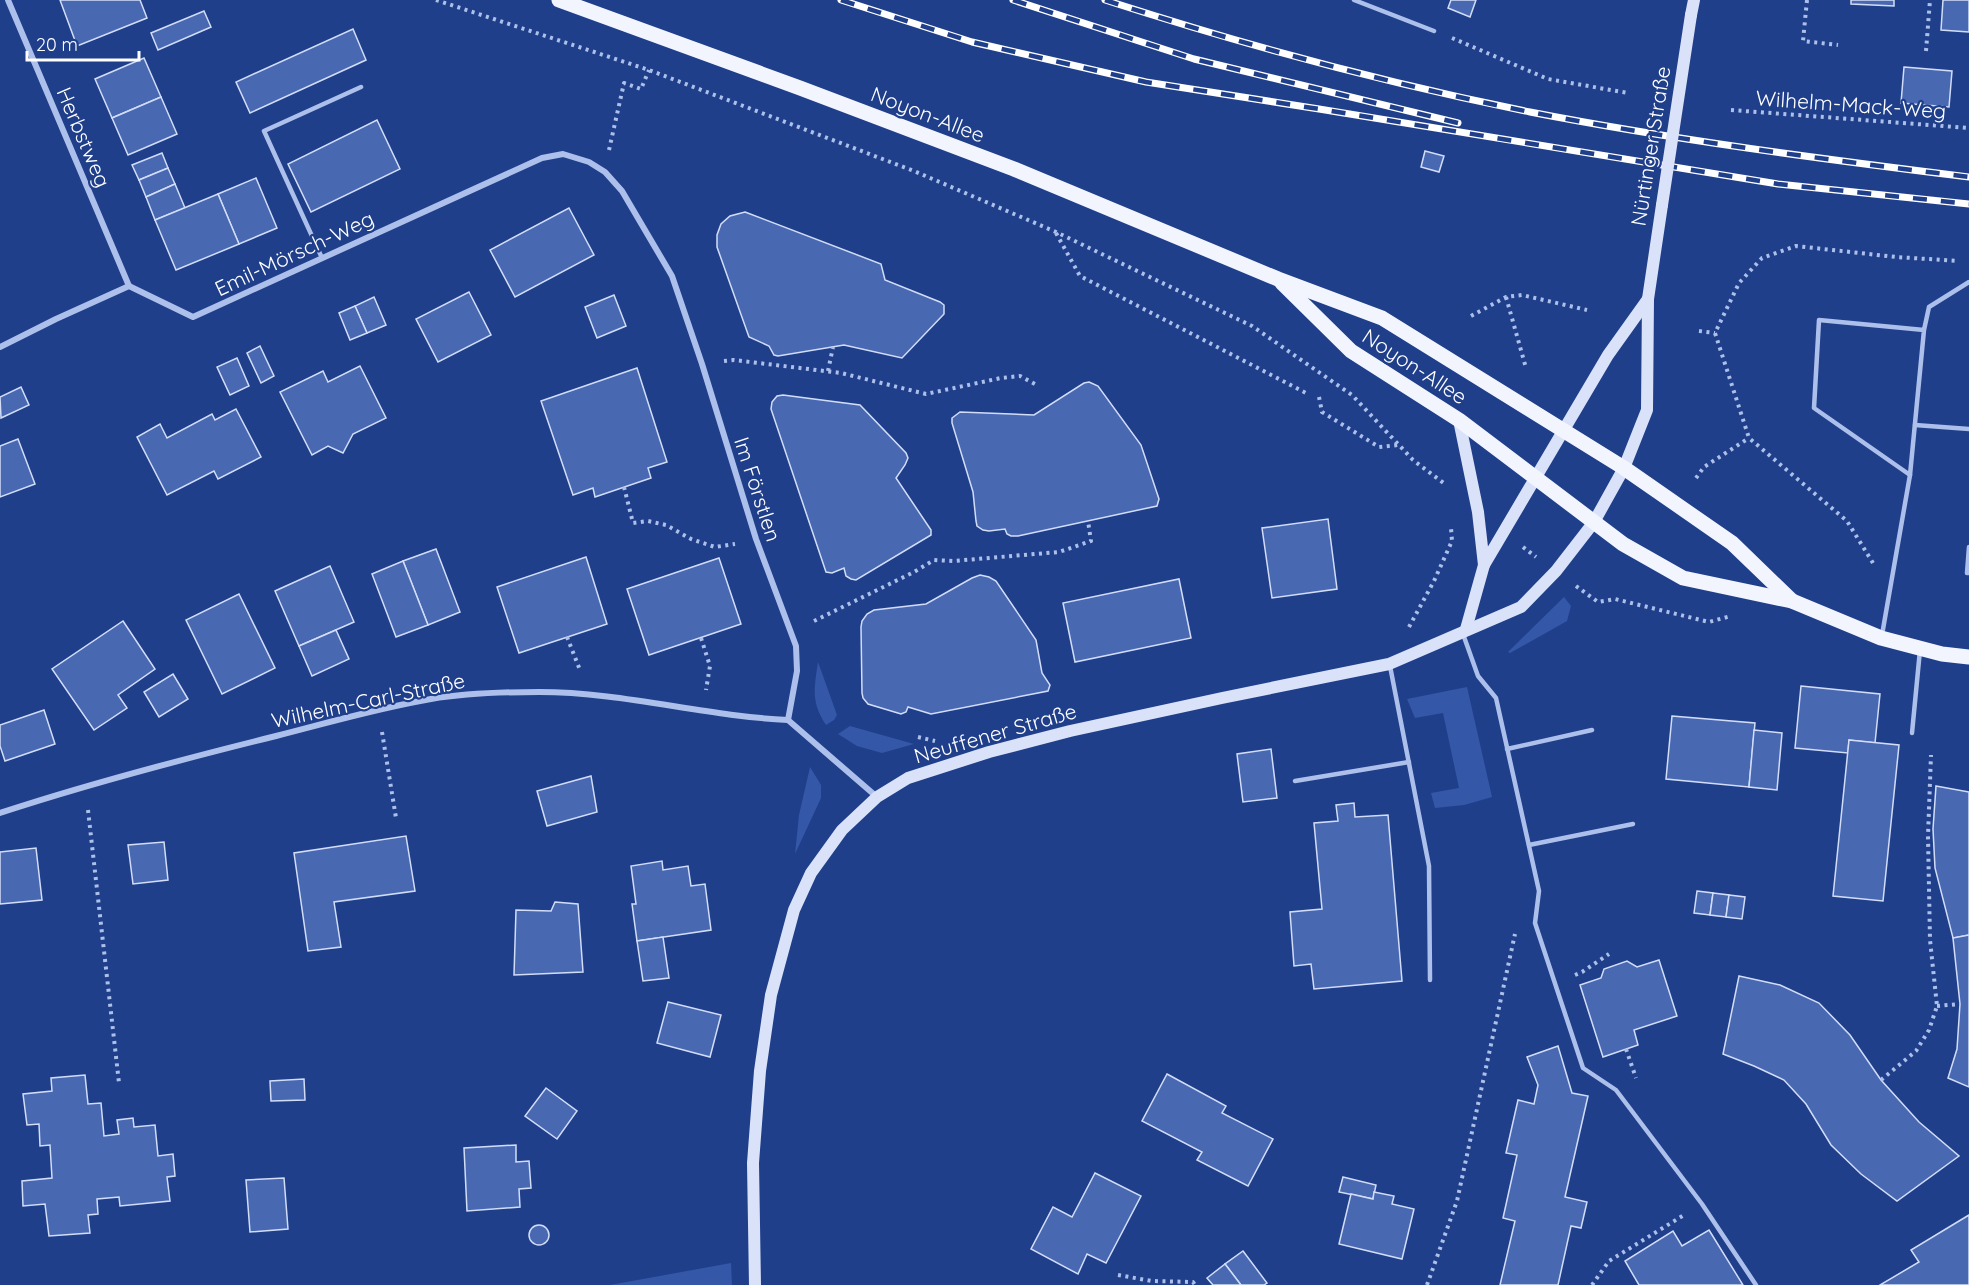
<svg xmlns="http://www.w3.org/2000/svg" width="1969" height="1285" font-family="Quicksand,sans-serif">
	<style>
		.green { fill: #3457a8 }
		.building { fill: #4968b2; stroke: #d2ddf8; stroke-width: 1.5 }
		.lines { fill: none; stroke-linecap: round; stroke-linejoin: round }
		.path { stroke: #adc0eb; stroke-width: 4; stroke-dasharray: 3 4.5; stroke-linecap: butt }
		.service { stroke: #adc0eb; stroke-width: 4.5 }
		.minor { stroke: #adc0eb; stroke-width: 6 }
		.secondary { stroke: #d9e2f9; stroke-width: 12 }
		.primary { stroke: #f2f5fe; stroke-width: 15 }
		.rail-casing { stroke: #fff; stroke-width: 7 }
		.rail { stroke: #203f8b; stroke-width: 4.5; stroke-dasharray: 14; stroke-linecap: butt }
		.secondary-bridge { stroke: #d9e2f9; stroke-width: 12 }
		.labels { text-anchor: middle; dominant-baseline: central; stroke-width: 4.5; stroke-linejoin: round; paint-order: stroke }
		.street-label { font-size: 21px; fill: #fff; stroke: #203f8b }
	</style>
	<rect width="100%" height="100%" fill="#203f8b"/>
	<g class="green">
		<polygon points="1564,597 1571,606 1567,621 1510,653 1508,652"/>
		<path d="M818,662L837,715L834,720L826,725C811,702 814,689 818,662Z"/>
		<polygon points="1467,687 1492,797 1464,805 1435,808 1431,793 1459,788 1443,713 1415,718 1407,699"/>
		<polygon points="850,726 914,744 882,753 857,746 838,734"/>
		<polygon points="810,767 821,785 821,798 795,854 799,815"/>
		<polygon points="731,1263 732,1285 610,1285"/>
	</g>
	<g class="building">
		<polygon points="60,0 140,0 147,18 77,46"/>
		<polygon points="1451,0 1476,0 1470,17 1448,8"/>
		<polygon points="1851,0 1894,0 1894,6 1851,4"/>
		<polygon points="1943,0 1969,0 1969,32 1941,30"/>
		<polygon points="204,11 211,27 158,50 151,33"/>
		<polygon points="353,29 366,60 250,113 236,82"/>
		<polygon points="144,58 161,97 112,118 95,79"/>
		<polygon points="1904,67 1952,71 1949,107 1901,103"/>
		<polygon points="161,97 177,134 128,155 112,118"/>
		<polygon points="377,120 400,169 311,212 288,164"/>
		<polygon points="1425,151 1444,156 1439,172 1421,167"/>
		<polygon points="162,153 168,168 139,180 132,165"/>
		<polygon points="168,168 175,184 146,197 139,180"/>
		<polygon points="256,178 277,228 239,244 218,194"/>
		<polygon points="175,184 185,208 155,220 146,197"/>
		<polygon points="218,194 239,244 176,270 155,220"/>
		<polygon points="569,208 594,255 515,297 490,250"/>
		<polygon points="745,212 881,264 885,280 940,302 944,305 944,314 902,358 844,345 778,356 774,355 769,346 749,337 717,247 717,235 721,224 730,216"/>
		<polygon points="469,292 491,335 438,362 416,319"/>
		<polygon points="614,295 626,326 597,338 585,307"/>
		<polygon points="374,297 386,325 367,333 355,306"/>
		<polygon points="355,306 367,333 350,340 339,313"/>
		<polygon points="260,346 274,376 261,383 247,353"/>
		<polygon points="237,358 249,386 230,395 217,367"/>
		<polygon points="360,366 386,418 353,434 343,453 328,446 312,455 280,392 323,371 328,382"/>
		<polygon points="637,368 667,462 648,468 651,478 595,497 593,488 573,495 541,401"/>
		<polygon points="1089,382 1098,386 1141,445 1159,499 1157,506 1018,536 1011,536 1007,534 1005,529 989,531 983,530 977,526 976,521 973,492 952,423 952,418 960,412 1034,415 1084,383"/>
		<polygon points="21,387 29,405 1,418 0,397"/>
		<polygon points="783,395 860,405 906,453 908,458 905,465 896,478 931,530 931,535 856,580 851,579 846,576 844,568 832,573 826,572 771,409 772,402 777,396"/>
		<polygon points="236,409 261,457 218,479 214,471 167,495 137,437 160,424 167,438 212,414 215,420"/>
		<polygon points="18,439 35,484 0,497 0,446"/>
		<polygon points="1328,519 1337,589 1272,598 1262,528"/>
		<polygon points="436,549 460,612 428,625 403,561"/>
		<polygon points="586,557 607,624 519,653 497,587"/>
		<polygon points="719,558 741,624 649,655 627,589"/>
		<polygon points="403,561 428,625 396,637 372,574"/>
		<polygon points="330,566 354,622 299,646 275,591"/>
		<polygon points="980,575 989,577 996,581 1036,640 1042,673 1050,685 1048,691 931,714 908,707 906,712 901,714 868,704 863,698 862,693 861,627 862,621 867,614 874,610 926,604 972,578"/>
		<polygon points="1179,579 1191,638 1075,662 1063,603"/>
		<polygon points="239,594 275,668 222,694 186,620"/>
		<polygon points="123,621 155,669 118,695 127,708 94,730 52,669"/>
		<polygon points="336,630 349,659 312,676 299,646"/>
		<polygon points="173,674 188,699 159,717 144,692"/>
		<polygon points="1801,686 1880,694 1875,743 1849,740 1848,753 1795,748"/>
		<polygon points="44,710 55,744 5,761 0,746 0,725"/>
		<polygon points="1672,716 1755,723 1749,787 1666,779"/>
		<polygon points="1754,730 1782,733 1777,790 1749,787"/>
		<polygon points="1849,740 1899,745 1883,901 1833,896"/>
		<polygon points="1271,749 1277,798 1243,802 1237,754"/>
		<polygon points="591,776 597,812 547,826 537,791"/>
		<polygon points="1936,786 1969,792 1969,935 1953,938 1935,868 1933,829"/>
		<polygon points="1354,803 1355,817 1388,815 1402,981 1314,989 1311,964 1294,966 1290,912 1322,909 1314,823 1338,821 1336,805"/>
		<polygon points="406,836 415,891 334,902 341,947 308,951 294,853"/>
		<polygon points="164,842 168,880 133,884 128,845"/>
		<polygon points="36,848 42,900 0,904 0,852"/>
		<polygon points="662,861 663,870 688,866 691,886 705,884 711,930 637,941 632,904 636,904 631,866"/>
		<polygon points="1697,891 1713,893 1710,915 1694,913"/>
		<polygon points="1713,893 1729,895 1726,917 1710,915"/>
		<polygon points="1729,895 1745,897 1742,919 1726,917"/>
		<polygon points="555,902 578,904 583,972 514,975 516,910 551,911"/>
		<polygon points="1969,935 1969,1087 1948,1078 1957,1049 1960,1004 1953,938"/>
		<polygon points="663,937 669,978 643,981 637,941"/>
		<polygon points="1659,960 1677,1016 1634,1030 1638,1045 1603,1057 1580,985 1601,978 1604,969 1627,961 1637,967"/>
		<polygon points="1739,976 1780,985 1819,1003 1850,1035 1881,1080 1919,1122 1959,1156 1897,1201 1861,1174 1831,1145 1806,1104 1784,1080 1754,1066 1723,1054"/>
		<polygon points="668,1002 721,1015 710,1057 657,1043"/>
		<polygon points="1558,1046 1572,1093 1588,1096 1565,1197 1587,1202 1581,1228 1571,1226 1558,1285 1500,1285 1515,1221 1503,1218 1517,1155 1506,1153 1518,1100 1534,1104 1538,1085 1527,1057"/>
		<polygon points="1167,1074 1226,1106 1222,1113 1273,1139 1248,1186 1197,1160 1202,1152 1142,1121"/>
		<polygon points="85,1075 88,1104 101,1103 104,1136 119,1134 117,1120 133,1118 134,1127 155,1125 158,1156 173,1154 175,1176 167,1177 170,1201 120,1206 119,1197 97,1199 98,1214 88,1215 90,1233 49,1236 45,1204 23,1206 22,1181 52,1178 50,1145 40,1146 39,1124 27,1125 23,1094 52,1091 51,1078"/>
		<polygon points="304,1079 305,1100 271,1101 270,1081"/>
		<polygon points="546,1088 577,1111 557,1139 525,1116"/>
		<polygon points="516,1145 516,1162 529,1161 531,1188 519,1189 520,1207 467,1211 464,1148"/>
		<polygon points="1095,1173 1141,1196 1106,1263 1087,1254 1078,1274 1031,1249 1053,1207 1072,1217"/>
		<polygon points="1343,1177 1376,1185 1373,1199 1339,1192"/>
		<polygon points="284,1178 288,1229 250,1232 246,1180"/>
		<polygon points="1374,1192 1394,1196 1392,1204 1414,1209 1402,1259 1339,1244 1351,1194 1373,1199"/>
		<polygon points="1969,1215 1969,1285 1880,1285 1919,1262 1911,1250"/>
		<circle cx="539" cy="1235" r="10"/>
		<polygon points="1709,1230 1743,1285 1639,1285 1625,1261 1673,1231 1682,1246"/>
		<polygon points="1243,1251 1267,1283 1264,1285 1241,1285 1225,1264"/>
		<polygon points="1225,1264 1241,1285 1213,1285 1207,1278"/>
	</g>
	<g class="lines">
		<g class="path">
			<polyline points="436,0 649,70 914,171 1056,232 1252,326 1352,395 1413,460 1445,484"/>
			<polyline points="1807,0 1803,41 1838,45"/>
			<polyline points="1452,38 1548,79 1628,93"/>
			<polyline points="1926,51 1930,0"/>
			<polyline points="1731,110 1969,128"/>
			<polyline points="609,150 624,83 641,89 649,70"/>
			<polyline points="1056,233 1080,276 1306,393"/>
			<polyline points="1506,297 1526,368"/>
			<polyline points="1471,316 1506,297 1522,295 1587,310"/>
			<polyline points="1699,331 1715,333"/>
			<polyline points="724,361 734,360 841,373 926,394 1001,378 1020,376 1035,384"/>
			<polyline points="828,371 833,347"/>
			<polyline points="1319,397 1322,412 1379,447 1398,445"/>
			<polyline points="1696,478 1704,467 1749,438"/>
			<polyline points="624,487 633,523 648,521 666,525 691,539 715,547 735,544"/>
			<polyline points="1523,547 1536,557"/>
			<polyline points="1873,563 1847,521 1749,438 1715,333 1739,283 1762,258 1796,246 1896,257 1959,261"/>
			<polyline points="1576,586 1598,602 1615,599 1709,622 1731,616"/>
			<polyline points="814,621 914,572 934,560 953,561 1059,552 1091,541 1088,521"/>
			<polyline points="1409,627 1434,581 1452,541 1451,528"/>
			<polyline points="567,637 580,670"/>
			<polyline points="701,638 710,666 706,690"/>
			<polyline points="382,732 396,818"/>
			<polyline points="918,737 935,741"/>
			<polyline points="88,810 119,1083"/>
			<polyline points="1575,975 1582,972 1609,954"/>
			<polyline points="1937,1006 1960,1004"/>
			<polyline points="1626,1049 1636,1078"/>
			<polyline points="1881,1080 1916,1051 1929,1030 1937,1006 1930,940 1928,836 1931,755"/>
			<polyline points="1118,1275 1152,1281 1193,1282 1195,1285"/>
			<polyline points="1427,1285 1457,1201 1515,934"/>
			<polyline points="1592,1285 1609,1261 1684,1215"/>
		</g>
		<g class="service">
			<polyline points="1354,0 1434,31"/>
			<polyline points="322,258 264,131 361,87"/>
			<polyline points="1924,330 1819,320 1814,408 1910,475 1924,330 1929,307 1969,282"/>
			<polyline points="1915,425 1969,429"/>
			<polyline points="1969,547 1967,573 1969,573"/>
			<polyline points="1463,634 1478,676 1496,698 1539,891 1535,923 1583,1068 1616,1090 1702,1204 1756,1285"/>
			<polyline points="1882,635 1910,475"/>
			<polyline points="1390,666 1429,866 1430,980"/>
			<polyline points="1912,733 1920,650"/>
			<polyline points="1507,749 1592,730"/>
			<polyline points="1295,781 1409,762"/>
			<polyline points="1529,845 1633,824"/>
		</g>
		<g class="minor">
			<polyline points="8,0 129,286"/>
			<polyline points="0,347 56,319 129,286 193,317 542,158 563,154 589,162 605,172 622,191 672,276 702,364 756,539 796,646 797,671 788,720"/>
			<polyline points="788,720 877,797"/>
			<path d="M0,813C91,783 183,759 276,736C327,723 378,708 431,699C467,693 503,692 539,692C623,692 704,716 788,720"/>
		</g>
		<g class="secondary">
			<polyline points="1691,15 1694,0"/>
			<polyline points="1459,420 1478,512 1484,565"/>
			<polyline points="1466,629 1484,565 1608,355 1648,299"/>
			<polyline points="755,1285 753,1163 760,1071 771,995 794,910 811,873 842,830 877,797 908,778 989,752 1070,731 1222,698 1389,664 1521,607 1556,571 1594,522 1624,468 1647,410 1648,299 1662,205"/>
		</g>
		<g class="primary">
			<polyline points="559,0 800,88 1014,169 1278,279 1382,318 1624,468 1732,543 1792,601"/>
			<polyline points="1282,283 1351,351 1459,420 1623,544 1683,578 1792,601 1881,638 1942,654 1969,657"/>
		</g>
		<defs>
			<g id="rail">
				<polyline points="841,0 972,42 1146,82 1319,109 1778,184 1969,204"/>
				<polyline points="1013,0 1194,59 1458,123"/>
				<path d="M1105,0C1244,45 1386,83 1530,112C1675,140 1822,159 1969,177"/>
			</g>
		</defs>
		<use href="#rail" class="rail-casing"/>
		<use href="#rail" class="rail"/>
		<polyline class="secondary-bridge" points="1662,205 1691,15"/>
	</g>
	<g class="labels">
		<g class="street-label">
			<text transform="translate(1851 104) rotate(4)">Wilhelm-Mack-Weg</text>
			<text transform="translate(928 114) rotate(21)">Noyon-Allee</text>
			<text transform="translate(84 137) rotate(67)">Herbstweg</text>
			<text transform="translate(1650 146) rotate(-81)">Nürtinger Straße</text>
			<text transform="translate(294 253) rotate(-25)">Emil-Mörsch-Weg</text>
			<text transform="translate(1415 366) rotate(33)">Noyon-Allee</text>
			<text transform="translate(758 489) rotate(72)">Im Förstlen</text>
			<text transform="translate(368 700) rotate(-12)">Wilhelm-Carl-Straße</text>
			<text transform="translate(995 733) rotate(-16)">Neuffener Straße</text>
		</g>
	</g>
	<path d="M27 51v9h112v-9" fill="none" stroke="#ffffff" stroke-width="3"/>
	<text x="36" y="51" font-size="18" fill="#ffffff" stroke="#203f8b" stroke-width="4.5" paint-order="stroke">20 m</text>
</svg>
